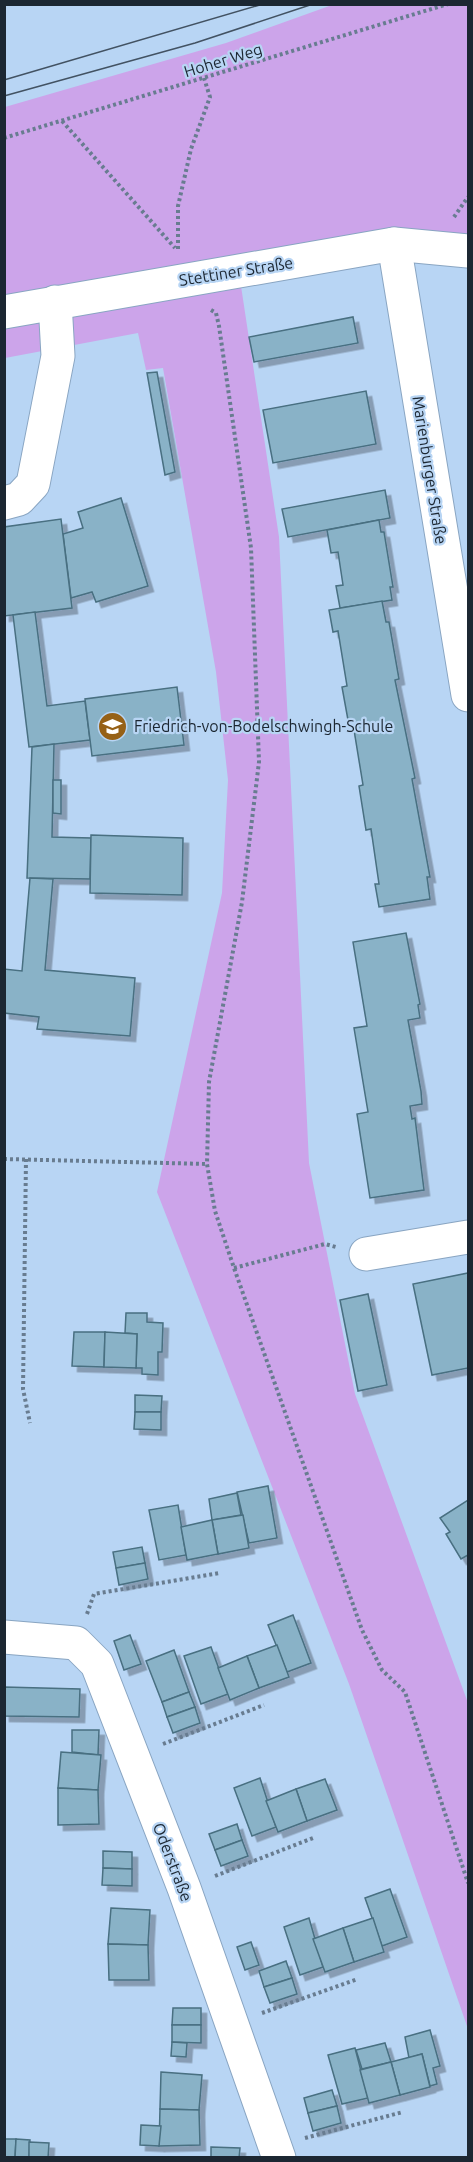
<svg xmlns="http://www.w3.org/2000/svg" width="473" height="2162" font-family="Ubuntu,sans-serif">
	<style>
		.green { fill: #cca4ea }
		.building { fill: #89b2c7; stroke: #486f81; stroke-width: 1.5; filter: url(#shadow) }
		.lines { fill: none; stroke-linecap: round; stroke-linejoin: round }
		.minor-casing { stroke: #89a5c2; stroke-width: 35 }
		.path { stroke: #687c90; stroke-width: 4; stroke-dasharray: 3 3; stroke-linecap: butt }
		.minor { stroke: #fff; stroke-width: 33 }
		.tram { stroke: #425262; stroke-width: 1.5 }
		.labels { text-anchor: middle; dominant-baseline: central; stroke-width: 4.5; stroke-linejoin: round; paint-order: stroke }
		.street-label { font-size: 16px; fill: #1c2732; stroke: #b8d5f4 }
		.poi-label { font-size: 16px; fill: #1c2732; stroke: #b8d5f4; text-anchor: start }
	</style>
	<defs>
		<filter id="shadow"><feDropShadow dx="5.5" dy="5.5" stdDeviation="0" flood-color="#0004"/></filter>
	</defs>
	<rect width="100%" height="100%" fill="#b8d5f4"/>
	<polygon class="green" points="332,5 468,5 468,265 407,258 241,286 279,537 309,1163 355,1394 468,1703 468,2029 349,1684 157,1192 222,893 228,780 216,672 163,368 146,370 138,333 5,358 5,107 226,43"/>
	<g class="building">
		<polygon points="353,317 358,343 254,362 249,337"/>
		<polygon points="157,372 175,472 165,475 147,373"/>
		<polygon points="366,391 376,444 273,463 263,410"/>
		<polygon points="385,490 390,518 288,537 282,509"/>
		<polygon points="121,498 148,586 96,602 92,592 71,598 63,534 83,528 78,512"/>
		<polygon points="61,519 72,608 4,616 4,527"/>
		<polygon points="379,520 381,532 384,532 393,587 390,587 392,600 340,608 336,586 343,585 338,552 331,553 327,530"/>
		<polygon points="382,601 386,622 389,622 399,679 395,680 415,778 412,779 430,877 427,877 430,899 379,907 375,884 379,884 371,829 366,830 359,786 363,785 354,730 350,731 342,687 347,686 338,631 333,632 329,610"/>
		<polygon points="35,612 47,706 85,701 90,740 29,747 13,615"/>
		<polygon points="177,687 184,745 92,756 85,699"/>
		<polygon points="54,744 52,837 91,838 90,879 27,878 32,747"/>
		<polygon points="53,780 61,780 61,814 53,813"/>
		<polygon points="91,835 183,838 182,895 90,893"/>
		<polygon points="30,878 53,879 45,970 135,978 130,1036 37,1029 39,1017 4,1013 4,969 22,971"/>
		<polygon points="406,933 420,1004 418,1005 420,1018 408,1020 421,1091 422,1104 410,1106 412,1119 415,1118 424,1190 370,1198 357,1114 368,1112 354,1028 367,1026 353,942"/>
		<polygon points="468,1273 468,1368 432,1375 413,1284"/>
		<polygon points="368,1294 387,1385 358,1391 340,1300"/>
		<polygon points="126,1313 147,1313 147,1322 163,1323 162,1352 158,1352 158,1375 142,1374 142,1368 136,1368 137,1334 125,1333"/>
		<polygon points="74,1332 105,1332 104,1367 72,1366"/>
		<polygon points="105,1332 137,1334 136,1368 104,1367"/>
		<polygon points="135,1395 162,1396 161,1412 135,1412"/>
		<polygon points="135,1412 161,1412 161,1430 134,1429"/>
		<polygon points="268,1486 277,1538 249,1543 237,1492"/>
		<polygon points="237,1493 241,1515 212,1520 209,1499"/>
		<polygon points="468,1500 468,1555 461,1559 446,1534 450,1532 440,1518"/>
		<polygon points="178,1505 186,1555 159,1560 149,1510"/>
		<polygon points="243,1515 249,1548 218,1554 212,1520"/>
		<polygon points="212,1520 218,1554 187,1560 181,1527"/>
		<polygon points="142,1547 145,1563 116,1568 113,1552"/>
		<polygon points="145,1563 148,1579 119,1585 116,1568"/>
		<polygon points="293,1615 311,1663 287,1672 268,1625"/>
		<polygon points="130,1635 141,1664 124,1670 114,1641"/>
		<polygon points="277,1645 289,1677 259,1688 247,1656"/>
		<polygon points="211,1647 228,1694 201,1704 184,1656"/>
		<polygon points="174,1650 189,1692 162,1702 146,1661"/>
		<polygon points="247,1656 259,1688 230,1700 218,1668"/>
		<polygon points="4,1687 80,1689 79,1717 4,1716"/>
		<polygon points="189,1692 195,1707 167,1717 162,1702"/>
		<polygon points="195,1707 200,1723 173,1733 167,1717"/>
		<polygon points="72,1730 99,1730 98,1755 72,1752"/>
		<polygon points="61,1752 101,1755 98,1790 58,1788"/>
		<polygon points="260,1778 276,1827 252,1836 234,1788"/>
		<polygon points="325,1779 337,1810 307,1821 296,1789"/>
		<polygon points="58,1788 98,1790 99,1824 58,1825"/>
		<polygon points="296,1789 307,1821 278,1832 266,1801"/>
		<polygon points="237,1824 242,1840 215,1850 209,1834"/>
		<polygon points="242,1840 248,1856 221,1866 215,1850"/>
		<polygon points="103,1851 132,1852 132,1869 103,1868"/>
		<polygon points="103,1868 132,1869 132,1886 102,1885"/>
		<polygon points="390,1889 407,1937 382,1946 365,1898"/>
		<polygon points="111,1908 150,1910 148,1945 108,1944"/>
		<polygon points="309,1918 323,1967 300,1975 284,1927"/>
		<polygon points="373,1918 384,1952 354,1962 343,1928"/>
		<polygon points="343,1928 354,1962 325,1972 313,1939"/>
		<polygon points="251,1942 259,1965 245,1970 237,1947"/>
		<polygon points="108,1944 148,1945 149,1980 109,1980"/>
		<polygon points="286,1961 292,1978 264,1987 259,1971"/>
		<polygon points="292,1978 297,1994 270,2003 264,1987"/>
		<polygon points="173,2008 201,2008 201,2025 172,2025"/>
		<polygon points="172,2025 201,2025 201,2043 172,2042"/>
		<polygon points="430,2030 440,2066 433,2068 437,2084 430,2086 422,2054 409,2058 405,2037"/>
		<polygon points="172,2042 187,2043 186,2057 171,2056"/>
		<polygon points="385,2043 391,2062 362,2069 356,2050"/>
		<polygon points="355,2048 368,2098 342,2104 328,2055"/>
		<polygon points="422,2054 430,2087 400,2095 391,2062"/>
		<polygon points="391,2062 400,2095 369,2103 360,2070"/>
		<polygon points="161,2072 202,2075 199,2110 160,2109"/>
		<polygon points="332,2090 337,2106 308,2113 304,2098"/>
		<polygon points="337,2106 341,2123 313,2131 308,2113"/>
		<polygon points="160,2109 199,2110 200,2145 159,2146"/>
		<polygon points="141,2125 161,2126 159,2146 140,2145"/>
		<polygon points="4,2139 16,2139 15,2158 4,2158"/>
		<polygon points="16,2139 30,2140 29,2158 15,2158"/>
		<polygon points="29,2142 49,2143 48,2158 29,2158"/>
		<polygon points="211,2147 240,2148 239,2158 211,2158"/>
	</g>
	<g class="lines">
		<defs>
			<g id="minor">
				<polyline points="394,244 468,695"/>
				<polyline points="4,312 394,244 468,251"/>
				<polyline points="4,503 19,499 33,484 58,356 55,302"/>
				<polyline points="366,1254 468,1237"/>
				<polyline points="4,1637 76,1643 97,1664 184,1888 279,2158"/>
			</g>
		</defs>
		<use href="#minor" class="minor-casing"/>
		<g class="path">
			<polyline points="62,121 175,248"/>
			<polyline points="4,138 448,4"/>
			<polyline points="454,217 468,197"/>
			<polyline points="178,249 178,206 191,149 210,97 204,78"/>
			<polyline points="211,310 216,313 219,326 251,548 259,762 242,902 209,1082 207,1164 215,1211 234,1268 362,1630 382,1670 405,1692 468,1883"/>
			<polyline points="4,1159 207,1164"/>
			<polyline points="26,1159 23,1389 30,1423"/>
			<polyline points="234,1268 325,1244 336,1247"/>
			<polyline points="87,1614 94,1594 220,1573"/>
			<polyline points="163,1744 264,1705"/>
			<polyline points="215,1876 313,1838"/>
			<polyline points="262,2013 358,1979"/>
			<polyline points="305,2138 403,2112"/>
		</g>
		<use href="#minor" class="minor"/>
		<g class="tram">
			<polyline points="4,80 263,4"/>
			<polyline points="4,96 195,43 313,4"/>
		</g>
	</g>
	<defs>
		<symbol id="school-disc" viewBox="-11 -11 22 22"><circle r="9.5" fill="#966117" stroke="#b8d5f4"/><path d="M0-5L7-2L0 1L-7-2ZM-4 1L0 2.5L4 1V4Q0 6-4 4Z" fill="#fff"/></symbol>
	</defs>
	<g fill-rule="evenodd">
		<use href="#school-disc" x="96" y="710" width="33" height="33"/>
	</g>
	<g class="labels">
		<g class="street-label">
			<text transform="translate(223 60) rotate(-17)">Hoher Weg</text>
			<text transform="translate(236 271) rotate(-9)">Stettiner Straße</text>
			<text transform="translate(430 470) rotate(81)">Marienburger Straße</text>
			<text transform="translate(173 1862) rotate(69)">Oderstraße</text>
		</g>
		<g class="poi-label">
			<text x="134" y="726">Friedrich-von-Bodelschwingh-Schule</text>
		</g>
	</g>
	<rect width="473" height="2162" fill="none" stroke="#1c2732" stroke-width="12"/>
</svg>
